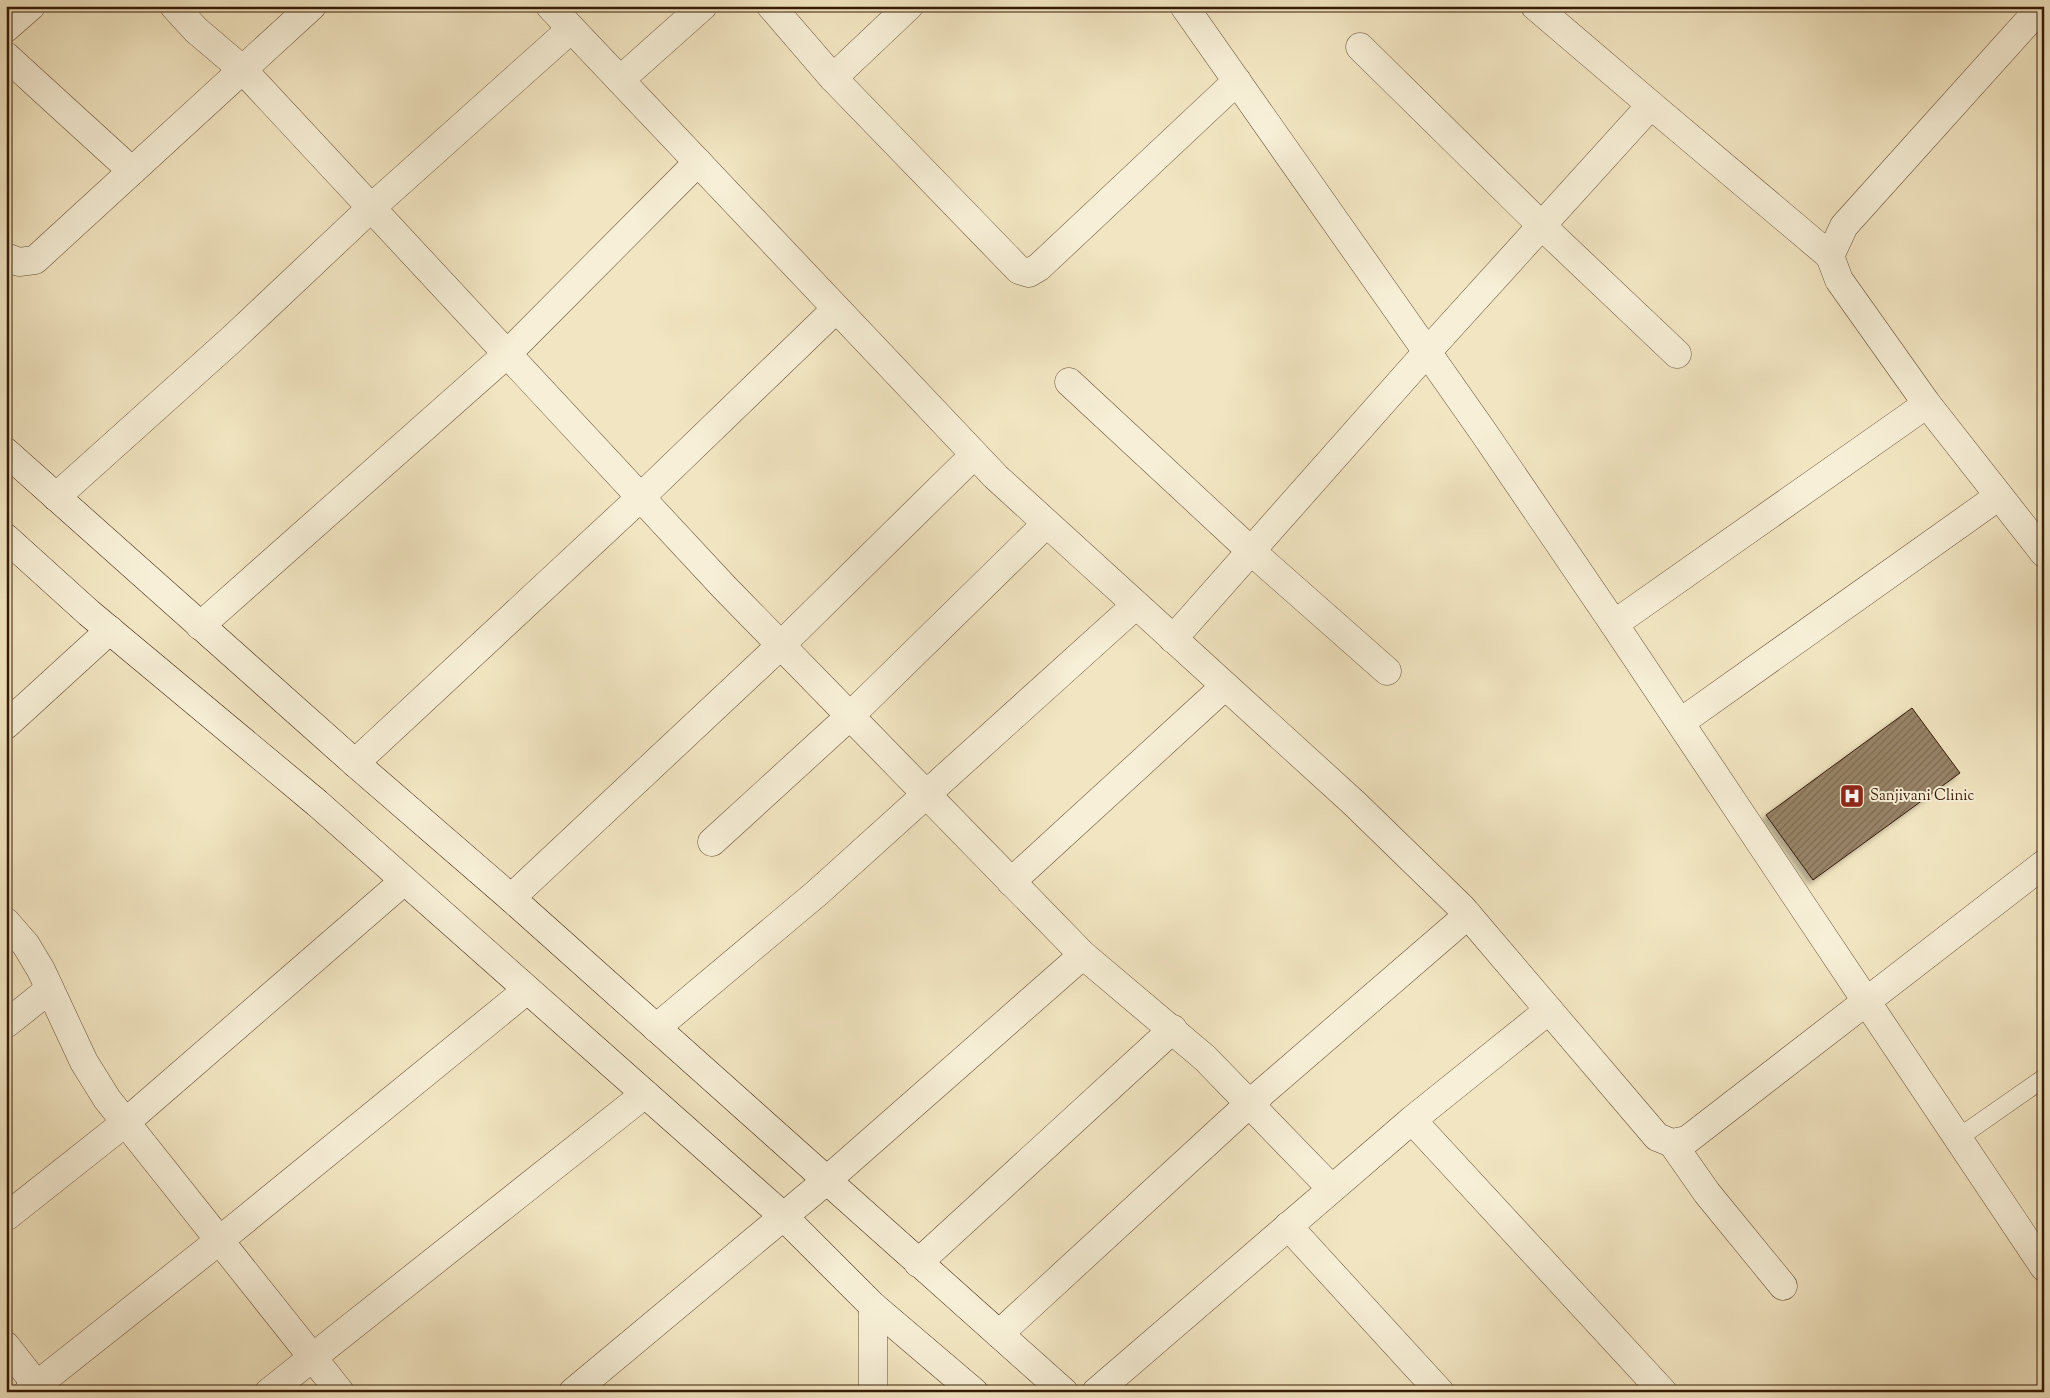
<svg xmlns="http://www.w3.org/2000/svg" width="2050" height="1398" font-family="'Sorts Mill Goudy',serif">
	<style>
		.building { fill: url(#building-hatch); stroke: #371a05; filter: url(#shadow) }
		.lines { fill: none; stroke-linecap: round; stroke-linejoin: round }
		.service-casing { stroke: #664d34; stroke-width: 19 }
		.minor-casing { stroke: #664d34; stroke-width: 29 }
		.secondary-casing { stroke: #371a05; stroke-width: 29 }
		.service { stroke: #f7efd7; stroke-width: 18 }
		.minor { stroke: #f7efd7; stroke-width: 28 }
		.secondary { stroke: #f7efd7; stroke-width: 28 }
		.labels { text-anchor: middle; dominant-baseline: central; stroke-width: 4; stroke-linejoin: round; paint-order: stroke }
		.poi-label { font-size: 15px; fill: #371a05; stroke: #f7efd7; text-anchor: start }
	</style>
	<defs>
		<pattern id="building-hatch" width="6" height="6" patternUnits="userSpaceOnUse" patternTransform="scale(1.25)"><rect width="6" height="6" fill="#988467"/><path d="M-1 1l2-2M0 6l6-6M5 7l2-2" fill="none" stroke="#7d6b53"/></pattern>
		<filter id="shadow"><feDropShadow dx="-4.5" dy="4.5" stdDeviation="2.5" flood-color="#0004"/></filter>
	</defs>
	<rect width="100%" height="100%" fill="#f2e6c2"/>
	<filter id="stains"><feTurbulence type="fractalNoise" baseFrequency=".004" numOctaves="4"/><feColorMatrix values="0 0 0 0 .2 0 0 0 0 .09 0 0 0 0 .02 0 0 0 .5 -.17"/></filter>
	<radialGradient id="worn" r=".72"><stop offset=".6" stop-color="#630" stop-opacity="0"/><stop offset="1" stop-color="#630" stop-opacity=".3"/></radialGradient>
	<polygon class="building" points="1912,708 1960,773 1813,880 1766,815"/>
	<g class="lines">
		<defs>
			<polyline id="service" points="1958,1138 2044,1078"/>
			<g id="minor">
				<polyline points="174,6 196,30 243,70 724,587 850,716 1083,955 1205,1058 1331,1188"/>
				<polyline points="550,6 996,477 1354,803 1462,908 1657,1137 1672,1143 1687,1140 2044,864"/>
				<polyline points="771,6 833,78 1019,270 1029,273 1039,267 1237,81"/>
				<polyline points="1184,6 1484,433 1614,624 2044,1267"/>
				<polyline points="1535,6 1651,105"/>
				<polyline points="2042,6 1844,226 1830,256 1839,280 1927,404 2044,553"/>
				<polyline points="6,28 31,6"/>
				<polyline points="1360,47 1543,227 1677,354"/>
				<polyline points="6,56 132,171"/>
				<polyline points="833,78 909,6"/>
				<polyline points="620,80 703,6"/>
				<polyline points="6,257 19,262 35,260 312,6"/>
				<polyline points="1069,382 1251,551 1387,671"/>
				<polyline points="56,497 232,339 371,208 571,29"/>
				<polyline points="1614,624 1927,404"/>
				<polyline points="200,626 507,354 698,162"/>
				<polyline points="1173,639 1427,352 1651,105 1830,256"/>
				<polyline points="1681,722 1999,496"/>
				<polyline points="6,725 110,630"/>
				<polyline points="355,763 641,497 836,309"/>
				<polyline points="712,842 850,716 1046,524"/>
				<polyline points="1011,882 1225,686"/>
				<polyline points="511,898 781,645 974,455"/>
				<polyline points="6,922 26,945 41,970 84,1062 107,1099 340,1392"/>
				<polyline points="6,1024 50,989"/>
				<polyline points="656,1028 817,893 1136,605"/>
				<polyline points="1412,1120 1663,1392"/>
				<polyline points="1672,1143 1707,1193 1783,1286"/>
				<polyline points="6,1217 126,1122 404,881"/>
				<polyline points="1288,1226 1440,1392"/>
				<polyline points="918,1263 1173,1029"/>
				<polyline points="999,1334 1249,1104 1468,915"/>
				<polyline points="6,1346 42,1392"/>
				<polyline points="28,1392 220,1240 527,990"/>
				<polyline points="269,1392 645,1094"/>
				<polyline points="573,1392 826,1181 1083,955"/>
				<polyline points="873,1392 873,1306"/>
				<polyline points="1096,1392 1412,1120 1549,1010"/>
			</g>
			<g id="secondary">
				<polyline points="6,452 355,763 511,898 1064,1392"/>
				<polyline points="6,538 89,613 317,803 783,1216 873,1306 974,1392"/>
			</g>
		</defs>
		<use href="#service" class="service-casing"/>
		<use href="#minor" class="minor-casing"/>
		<use href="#secondary" class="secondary-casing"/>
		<use href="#service" class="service"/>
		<use href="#minor" class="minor"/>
		<use href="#secondary" class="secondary"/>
	</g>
	<defs>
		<symbol id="hospital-square" viewBox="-11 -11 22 22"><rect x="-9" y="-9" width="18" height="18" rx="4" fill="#8f2418" stroke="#f7efd7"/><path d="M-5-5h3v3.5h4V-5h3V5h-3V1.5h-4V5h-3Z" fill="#fff"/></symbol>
	</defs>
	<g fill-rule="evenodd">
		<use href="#hospital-square" x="1838" y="782" width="28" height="28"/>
	</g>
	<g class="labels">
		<g class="poi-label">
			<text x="1870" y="796">Sanjivani Clinic</text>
		</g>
	</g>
	<rect width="2050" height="1398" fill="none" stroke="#f2e6c2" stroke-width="25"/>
	<rect x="8" y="8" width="2035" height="1383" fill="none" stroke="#371a05" stroke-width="2.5"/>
	<rect x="12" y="12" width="2025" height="1373" fill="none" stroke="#371a05"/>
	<rect width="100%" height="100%" filter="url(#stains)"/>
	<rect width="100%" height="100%" fill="url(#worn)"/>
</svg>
